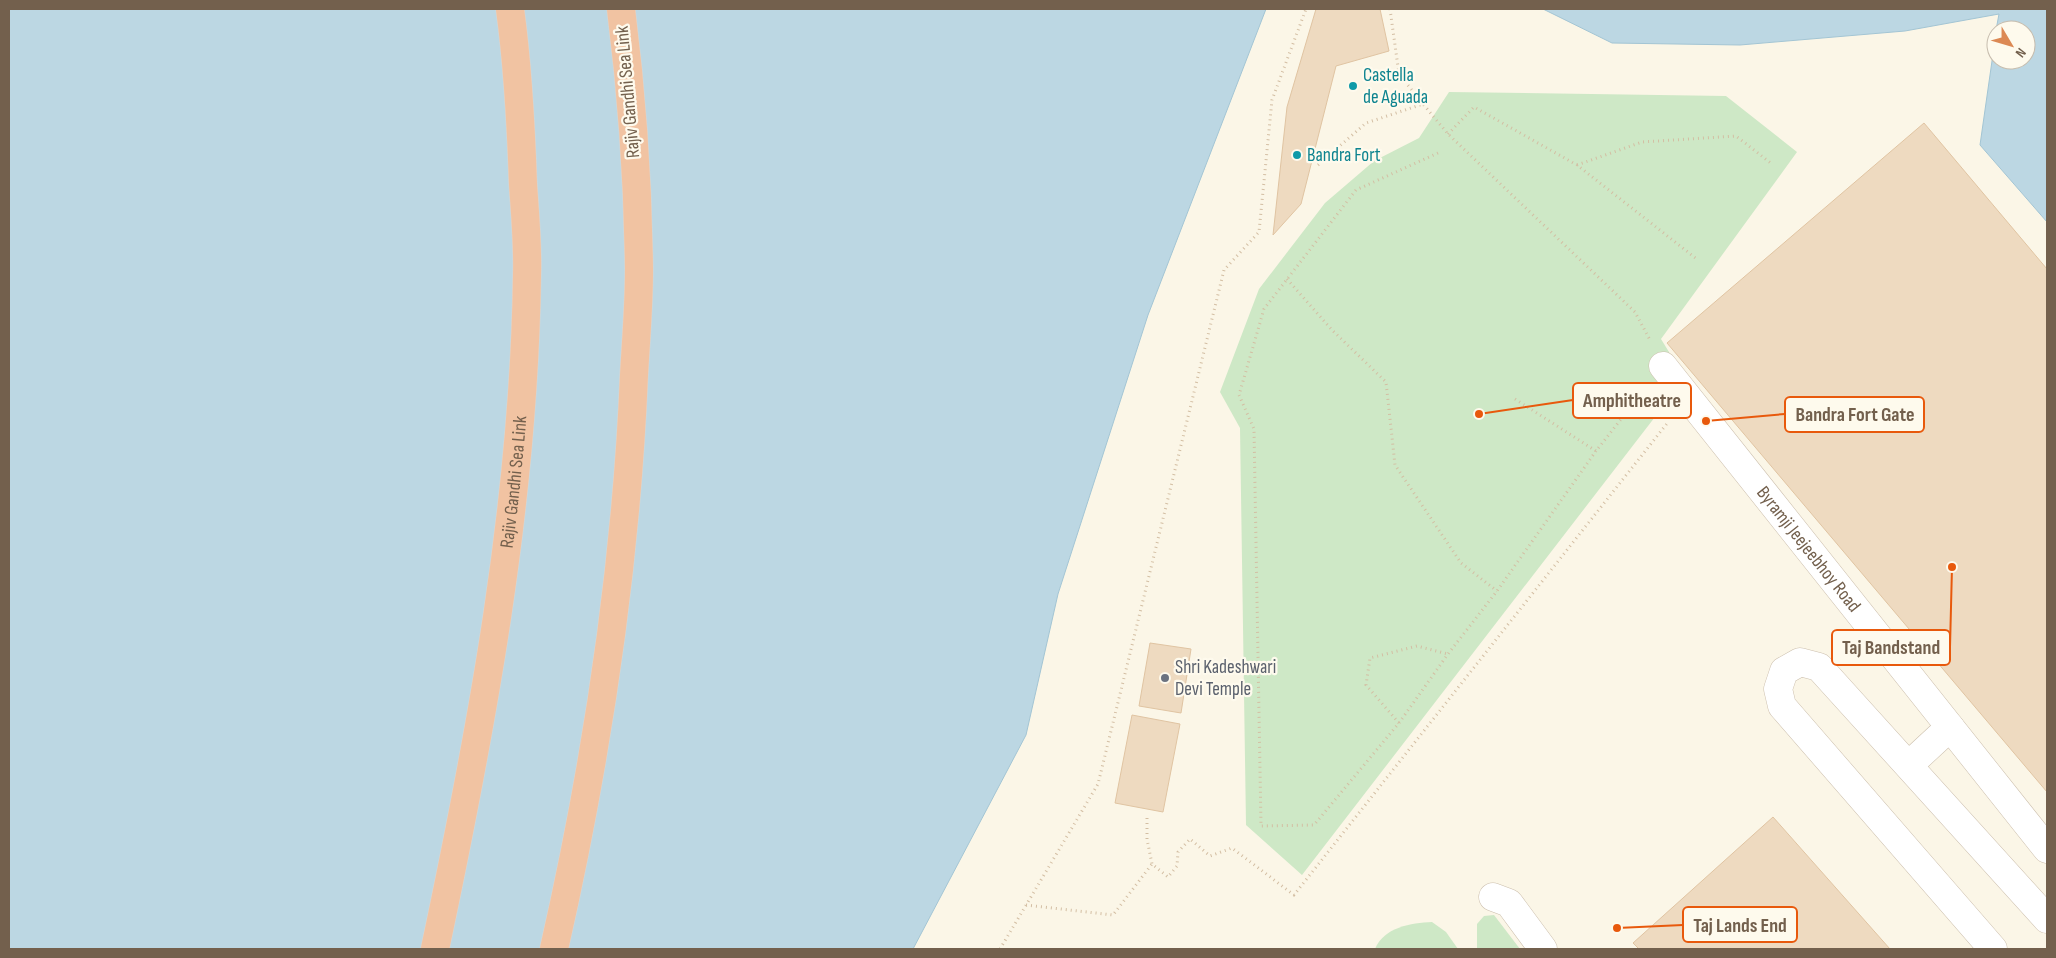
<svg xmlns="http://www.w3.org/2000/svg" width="2056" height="958" font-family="'Sofia Sans Condensed',sans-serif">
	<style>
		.green { fill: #cee8c6 }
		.water { fill: #bcd7e3; stroke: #a3c5d4 }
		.building { fill: #eedac0; stroke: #e0c4a2 }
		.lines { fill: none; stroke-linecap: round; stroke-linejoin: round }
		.minor-casing { stroke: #ccbfad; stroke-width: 29 }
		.highway-casing { stroke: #dbd6d1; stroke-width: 29 }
		.path { stroke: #d3bea3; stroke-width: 3; stroke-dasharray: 1 4; stroke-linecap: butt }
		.minor { stroke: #fff; stroke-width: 28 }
		.highway { stroke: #f1c3a2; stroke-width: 28 }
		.culture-dot { fill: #0f9aa8; stroke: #fefaed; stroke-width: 2 }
		.worship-dot { fill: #6b7280; stroke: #fefaed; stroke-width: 2 }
		.labels { text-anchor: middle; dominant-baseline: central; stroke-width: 4.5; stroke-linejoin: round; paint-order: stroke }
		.culture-label { font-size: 19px; fill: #0d838f; stroke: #fefaed; text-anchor: start }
		.street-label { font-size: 19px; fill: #73604d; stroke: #fefaed }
		.worship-label { font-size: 19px; fill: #5b616d; stroke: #fefaed; text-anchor: start }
		.leader { fill: none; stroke: #e8590c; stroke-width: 2 }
		.callout-dot { fill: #e8590c; stroke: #fefaed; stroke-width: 2 }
		.callout { fill: #fefaed; stroke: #e8590c; stroke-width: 2 }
		.callout-label { font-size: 20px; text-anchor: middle; font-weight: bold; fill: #73604d }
	</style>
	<rect width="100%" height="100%" fill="#fbf6e7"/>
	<g class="green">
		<polygon points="1449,92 1726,96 1797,152 1661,339 1685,378 1302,875 1246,825 1240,428 1220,392 1259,289 1325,203 1374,161 1419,138"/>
		<polygon points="1494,915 1520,949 1477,949 1477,924 1484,916"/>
		<path d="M1432,922L1446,932L1458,949H1375C1384,927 1411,923 1432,922Z"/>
	</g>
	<g class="water">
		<polygon points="9,9 1266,9 1148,315 1058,594 1026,735 913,949 9,949"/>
		<polygon points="1543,9 2047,9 2047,222 1980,145 1996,33 1996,60 2026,60 2026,30 1996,30 1999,14 1905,31 1740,45 1612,43"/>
	</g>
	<g class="building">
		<polygon points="1316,9 1380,9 1389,51 1336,66 1301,204 1273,235 1287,107"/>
		<polygon points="1924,123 2047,269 2047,792 1667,343"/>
		<polygon points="1150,643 1191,649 1181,713 1139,706"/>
		<polygon points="1132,715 1180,724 1163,812 1115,803"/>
		<polygon points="1773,817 1890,949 1639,949 1633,943"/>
	</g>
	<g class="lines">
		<defs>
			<g id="minor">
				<path id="s1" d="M1663,366L2047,849"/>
				<polyline points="1909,765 1950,727"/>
				<polyline points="1493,897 1509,903 1543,949"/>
				<polyline points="1993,949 1782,706 1778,689 1784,671 1800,662 1819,667 2047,919"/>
			</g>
			<g id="highway">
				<path id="s2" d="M435,949C482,727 524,502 527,275C528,245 525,214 523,184C521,126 518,67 510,9"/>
				<path d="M554,949C597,760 626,568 634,375C636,340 639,305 639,270C638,183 632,95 621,9"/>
			</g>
		</defs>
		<use href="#minor" class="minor-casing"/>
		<use href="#highway" class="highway-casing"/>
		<g class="path">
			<polyline points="1390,9 1399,74 1423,104 1448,134 1635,312 1650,340"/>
			<polyline points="1448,134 1474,107 1577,165 1698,260"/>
			<polyline points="1438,153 1356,190 1264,309 1239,395 1254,429 1261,826 1314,825 1399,723 1448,654 1497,591 1596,451"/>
			<polyline points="1318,165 1366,123 1423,104"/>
			<polyline points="1577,165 1642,142 1736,136 1772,164"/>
			<polyline points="1287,279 1332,330 1386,382 1395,465 1461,563 1497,591"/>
			<polyline points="1515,399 1596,451 1644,390"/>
			<polyline points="1399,723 1366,685 1370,658 1417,646 1448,654"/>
			<polyline points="1147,818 1147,839 1152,864 1168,877 1177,866 1178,852 1190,839 1210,856 1232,848 1294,895 1669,421"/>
			<polyline points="1026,905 1113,915 1152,864"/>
			<polyline points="1000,949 1098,784 1224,270 1259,232 1272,100 1306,9"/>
		</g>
		<use href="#minor" class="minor"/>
		<use href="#highway" class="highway"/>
	</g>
	<g class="culture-dot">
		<circle cx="1353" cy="86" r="5"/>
		<circle cx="1297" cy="155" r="5"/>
	</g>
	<circle class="worship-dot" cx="1165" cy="678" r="5"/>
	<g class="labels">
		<g class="culture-label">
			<text x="1363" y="75">Castella<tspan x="1363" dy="22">de Aguada</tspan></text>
			<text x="1307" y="155">Bandra Fort</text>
		</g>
		<g class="street-label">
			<text transform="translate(628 92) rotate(-95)">Rajiv Gandhi Sea Link</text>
			<text stroke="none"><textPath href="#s2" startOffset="474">Rajiv Gandhi Sea Link</textPath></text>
			<text stroke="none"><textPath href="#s1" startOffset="234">Byramji Jeejeebhoy Road</textPath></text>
		</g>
		<g class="worship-label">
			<text x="1175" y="667">Shri Kadeshwari<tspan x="1175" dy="22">Devi Temple</tspan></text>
		</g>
	</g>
	<path class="leader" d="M1479 414L1573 400M1706 421L1785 414M1952 567L1950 647M1617 928L1683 925"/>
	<g class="callout-dot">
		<circle cx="1479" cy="414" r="5"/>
		<circle cx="1706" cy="421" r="5"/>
		<circle cx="1952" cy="567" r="5"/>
		<circle cx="1617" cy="928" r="5"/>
	</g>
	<g class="callout">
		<rect x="1573" y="383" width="118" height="35" rx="5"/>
		<rect x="1785" y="397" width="139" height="35" rx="5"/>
		<rect x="1832" y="630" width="118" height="35" rx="5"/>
		<rect x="1683" y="907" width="114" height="35" rx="5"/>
	</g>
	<g class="callout-label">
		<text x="1632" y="407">Amphitheatre</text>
		<text x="1855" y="421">Bandra Fort Gate</text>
		<text x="1891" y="654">Taj Bandstand</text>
		<text x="1740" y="932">Taj Lands End</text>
	</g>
	<rect width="2056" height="958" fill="none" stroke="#73604d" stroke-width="20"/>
	<g transform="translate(2011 45) rotate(128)"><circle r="24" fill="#fefaed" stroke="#c6bcad"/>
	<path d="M0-4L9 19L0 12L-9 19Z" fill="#dc8954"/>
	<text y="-8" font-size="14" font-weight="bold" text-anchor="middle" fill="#73604d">N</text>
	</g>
</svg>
